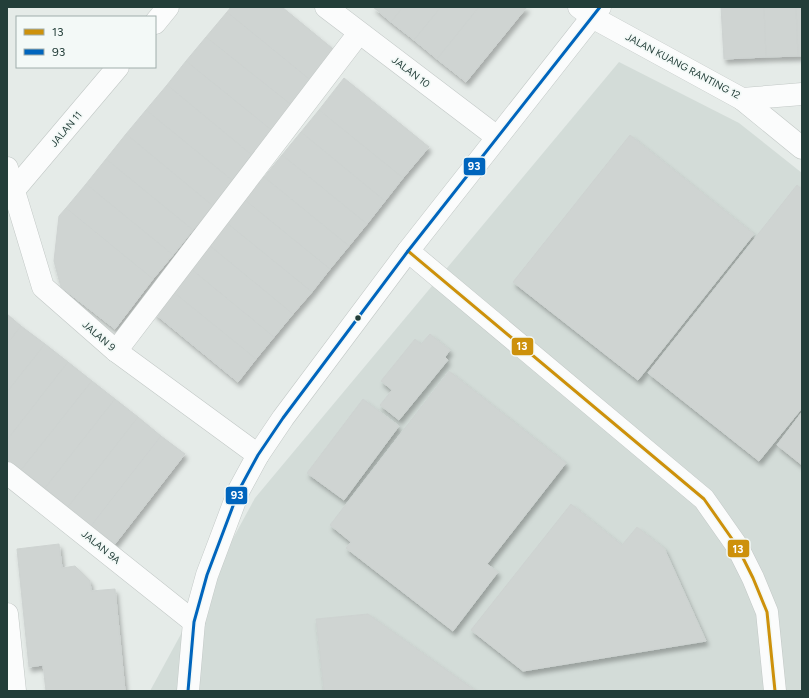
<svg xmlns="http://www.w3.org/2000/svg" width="809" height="698" font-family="Figtree,sans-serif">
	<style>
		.built { fill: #d3dcd8 }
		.building { fill: #cfd4d2; stroke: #ced3d1; filter: url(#shadow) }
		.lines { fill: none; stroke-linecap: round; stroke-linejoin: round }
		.minor-casing { stroke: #c2c8c6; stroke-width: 23 }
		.minor { stroke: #fbfcfc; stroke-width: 22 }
		.bus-1-casing { stroke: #f3f9f7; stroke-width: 6 }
		.bus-2-casing { stroke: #f3f9f7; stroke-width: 6 }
		.bus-1 { stroke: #cd910b; stroke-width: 3 }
		.bus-2 { stroke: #0065bd; stroke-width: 3 }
		.bus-dot { fill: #233e39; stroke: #f3f9f7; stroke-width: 1.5 }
		.labels { text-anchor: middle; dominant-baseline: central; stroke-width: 3.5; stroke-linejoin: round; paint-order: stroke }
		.street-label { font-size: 10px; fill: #233e39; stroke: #f3f9f7 }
		.line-badge { stroke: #f3f9f7; stroke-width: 1.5 }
		.badge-label { font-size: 11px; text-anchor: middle; font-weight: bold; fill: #fff }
	</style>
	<defs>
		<filter id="shadow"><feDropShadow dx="2.5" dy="4.5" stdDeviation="2" flood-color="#0004"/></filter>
	</defs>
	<rect width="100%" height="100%" fill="#e5ebe8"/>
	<polygon class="built" points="619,62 739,123 802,173 802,691 150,691 255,498"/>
	<g class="building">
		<polygon points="231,7 282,7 338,53 314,83 227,12"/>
		<polygon points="373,7 403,7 391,22"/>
		<polygon points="403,7 441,7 414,40 391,22"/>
		<polygon points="441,7 479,7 437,59 414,40"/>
		<polygon points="479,7 527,7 466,82 437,59"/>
		<polygon points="721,7 764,7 766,57 724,59"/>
		<polygon points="764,7 796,7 798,56 766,57"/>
		<polygon points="796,7 802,7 802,56 798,56"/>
		<polygon points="227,12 314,83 294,107 206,37"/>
		<polygon points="206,37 294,107 274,132 186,61"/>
		<polygon points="186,61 274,132 253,156 167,85"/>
		<polygon points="344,78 429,147 403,178 319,110"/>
		<polygon points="167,85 253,156 233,181 146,110"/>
		<polygon points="146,110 233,181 213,206 126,134"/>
		<polygon points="319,110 403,178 385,201 301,132"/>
		<polygon points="301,132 385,201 367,224 282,155"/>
		<polygon points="126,134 213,206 193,230 106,159"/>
		<polygon points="630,135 754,234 638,380 513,282"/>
		<polygon points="282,155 367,224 349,246 264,177"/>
		<polygon points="106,159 193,230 173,255 86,184"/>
		<polygon points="264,177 349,246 330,269 245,200"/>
		<polygon points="86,184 173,255 153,279 66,208"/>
		<polygon points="797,185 802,189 802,408 759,461 648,373"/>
		<polygon points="245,200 330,269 312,292 227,223"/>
		<polygon points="66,208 153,279 115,329 61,287 54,261 59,216"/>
		<polygon points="227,223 312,292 293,314 209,245"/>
		<polygon points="209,245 293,314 274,337 190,268"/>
		<polygon points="190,268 274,337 256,359 172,291"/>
		<polygon points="172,291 256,359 238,382 154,313"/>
		<polygon points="7,314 21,326 7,344"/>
		<polygon points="21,326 45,344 7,392 7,344"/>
		<polygon points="430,334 450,350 445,357 448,360 399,420 380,405 392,390 381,381 415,339 421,344"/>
		<polygon points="45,344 68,362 7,440 7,392"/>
		<polygon points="68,362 92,381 21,470 7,459 7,440"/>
		<polygon points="449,371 566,463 487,564 498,572 453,631 346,548 351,542 330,525"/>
		<polygon points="92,381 115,399 45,488 21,470"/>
		<polygon points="115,399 138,417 68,507 45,488"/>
		<polygon points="363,399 399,426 344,500 307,473"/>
		<polygon points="802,412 802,465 777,445"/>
		<polygon points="138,417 161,436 91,526 68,507"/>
		<polygon points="161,436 185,454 115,544 91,526"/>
		<polygon points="571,504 622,545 637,527 664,548 706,641 523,671 471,630"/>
		<polygon points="59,544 62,568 75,566 90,581 91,591 115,589 125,691 46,691 43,665 29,667 17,549"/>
		<polygon points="368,614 476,691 324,691 316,619"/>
	</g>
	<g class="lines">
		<defs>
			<g id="minor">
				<polyline points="326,7 497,137"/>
				<polyline points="579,7 592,17 742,99 802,94"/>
				<polyline points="155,23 168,7"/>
				<polyline points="742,99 802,148"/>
				<polyline points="7,168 43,287 116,351 258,455"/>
				<polyline points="14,190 118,67"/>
				<polyline points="408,251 704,499 737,546 753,578 767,612 775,691"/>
				<polyline points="116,351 359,33"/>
				<polyline points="7,473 194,622"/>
				<polyline points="7,614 15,691"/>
				<polyline points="188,691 194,622 207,575 239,490 258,455 283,418 408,251 600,7"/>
			</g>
		</defs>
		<use href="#minor" class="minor-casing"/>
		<use href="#minor" class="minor"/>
		<defs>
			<polyline id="bus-1" points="408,251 704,499 737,546 753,578 767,612 775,691"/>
			<polyline id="bus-2" points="188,691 194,622 207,575 239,490 258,455 283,418 408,251 600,7"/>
		</defs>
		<use href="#bus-1" class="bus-1-casing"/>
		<use href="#bus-2" class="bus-2-casing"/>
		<use href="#bus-1" class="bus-1"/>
		<use href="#bus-2" class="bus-2"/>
	</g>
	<circle class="bus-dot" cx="358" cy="318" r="3.5"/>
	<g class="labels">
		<g class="street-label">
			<text transform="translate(683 66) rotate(28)">JALAN KUANG RANTING 12</text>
			<text transform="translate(411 72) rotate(37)">JALAN 10</text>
			<text transform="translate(66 129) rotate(-50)">JALAN 11</text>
			<text transform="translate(99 336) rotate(41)">JALAN 9</text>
			<text transform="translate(101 547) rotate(39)">JALAN 9A</text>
		</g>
	</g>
	<g class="line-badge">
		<rect x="463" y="157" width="23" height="19" rx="4" fill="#0065bd"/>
		<rect x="511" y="337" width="23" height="19" rx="4" fill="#cd910b"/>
		<rect x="225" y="486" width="23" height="19" rx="4" fill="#0065bd"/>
		<rect x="727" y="539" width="23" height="19" rx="4" fill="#cd910b"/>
	</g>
	<g class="badge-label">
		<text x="474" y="170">93</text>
		<text x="522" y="350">13</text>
		<text x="237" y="499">93</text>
		<text x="738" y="553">13</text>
	</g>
	<rect width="809" height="698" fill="none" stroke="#233e39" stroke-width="16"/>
	<rect x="16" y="16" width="140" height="52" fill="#f3f9f7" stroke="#a0aeab"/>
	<rect x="24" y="29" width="20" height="6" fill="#cd910b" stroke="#a0aeab"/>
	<text x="52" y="36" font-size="12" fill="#233e39">13</text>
	<rect x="24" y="49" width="20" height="6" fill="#0065bd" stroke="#a0aeab"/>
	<text x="52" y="56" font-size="12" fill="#233e39">93</text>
</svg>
